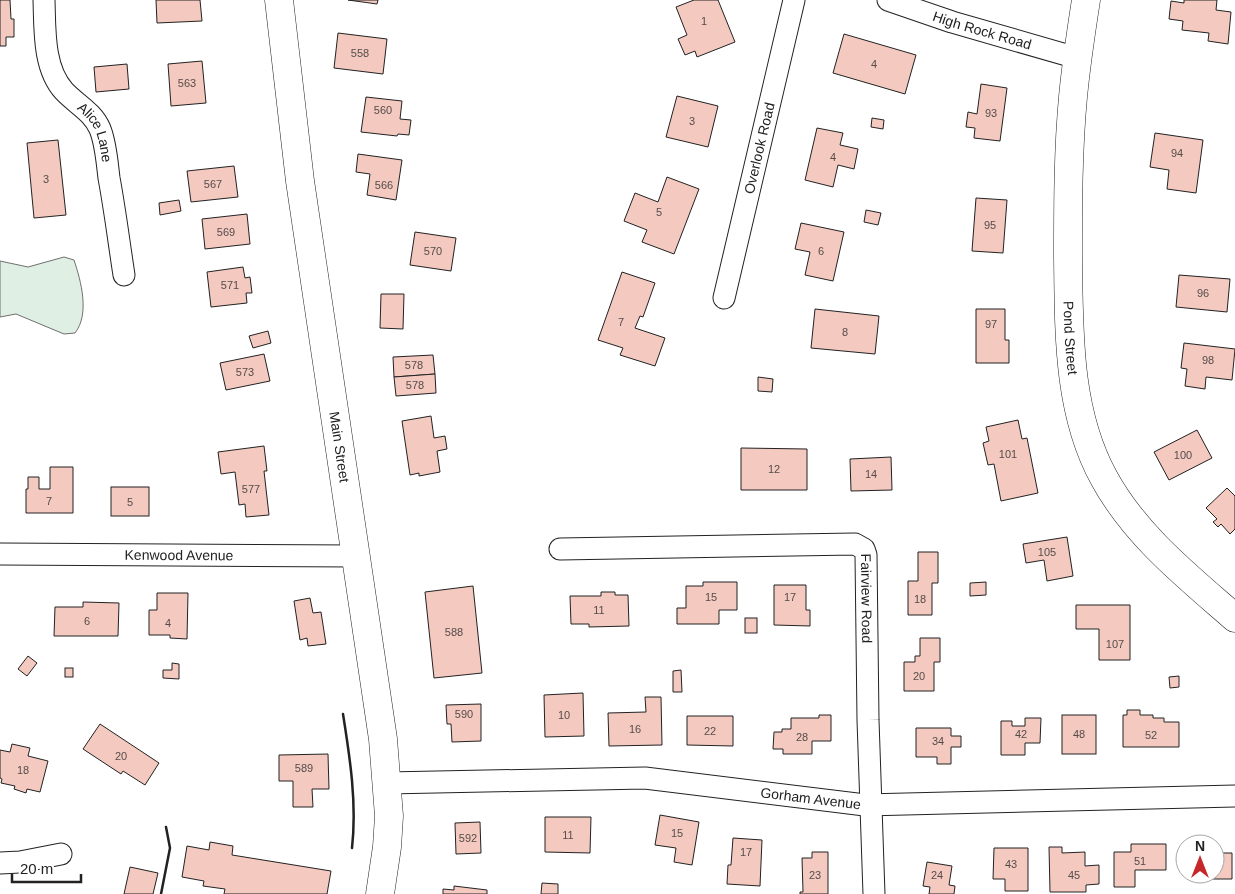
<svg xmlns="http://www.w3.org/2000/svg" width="1235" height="894" font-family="Arial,sans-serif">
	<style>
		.green { fill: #e0efe3; stroke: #6f6f6f }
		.building { fill: #f3c9c0; stroke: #222 }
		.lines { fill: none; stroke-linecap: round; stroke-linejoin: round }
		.street-casing { stroke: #222; stroke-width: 23 }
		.secondary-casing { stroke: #222; stroke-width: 29 }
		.primary-casing { stroke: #222; stroke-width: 29 }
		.street { stroke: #fff; stroke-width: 21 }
		.secondary { stroke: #fff; stroke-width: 28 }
		.primary { stroke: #fff; stroke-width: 28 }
		.wall { stroke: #222; stroke-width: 2.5 }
		.labels { text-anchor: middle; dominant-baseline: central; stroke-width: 4; stroke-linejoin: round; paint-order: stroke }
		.number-label { font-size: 11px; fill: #564c4a }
		.street-label { font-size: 14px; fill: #222; stroke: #fff }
	</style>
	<rect width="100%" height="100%" fill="#fff"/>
	<path class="green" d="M64,257L74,260C81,281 90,314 75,333L64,334L16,314L0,317V261L28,267Z"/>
	<g class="building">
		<polygon points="0,0 10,0 11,19 14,19 14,37 6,37 6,46 0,46"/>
		<polygon points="156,0 200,0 202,21 157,23"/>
		<polygon points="348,0 378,0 377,4"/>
		<polygon points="694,0 718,0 735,42 697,57 695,51 685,55 678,39 687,35 676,7"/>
		<polygon points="1184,0 1217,0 1216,10 1231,12 1228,44 1208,41 1209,33 1182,30 1183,21 1169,19 1171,1 1184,3"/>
		<polygon points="338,33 387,39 383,74 334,68"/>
		<polygon points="844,34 916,55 905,94 833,73"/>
		<polygon points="202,61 206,103 171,106 168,64"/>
		<polygon points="127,64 129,89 96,92 94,67"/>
		<polygon points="981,84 1007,88 1000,141 974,138 975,128 966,127 968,112 977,114"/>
		<polygon points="677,96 718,106 708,147 666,137"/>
		<polygon points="366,97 402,101 400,119 411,120 409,135 398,134 397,136 361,132"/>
		<polygon points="872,118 884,120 883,129 871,127"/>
		<polygon points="817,128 843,133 840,145 858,149 854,169 838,165 833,187 805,180"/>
		<polygon points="1155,133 1203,140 1196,193 1167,189 1169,170 1150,167"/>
		<polygon points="58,140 66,215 34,218 27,143"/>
		<polygon points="358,154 402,160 396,200 367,195 370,174 356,172"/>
		<polygon points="234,166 238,197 191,202 187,171"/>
		<polygon points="667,177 699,189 674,254 642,242 647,230 624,221 635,193 658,202"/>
		<polygon points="976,198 1007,200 1003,253 972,251"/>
		<polygon points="179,200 181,211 160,215 159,203"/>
		<polygon points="866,210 881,213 878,225 864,222"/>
		<polygon points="247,214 250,244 205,249 202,219"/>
		<polygon points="801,223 844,232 833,281 805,275 810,252 795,249"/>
		<polygon points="415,232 456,238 451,271 410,265"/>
		<polygon points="243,267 245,278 250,277 252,293 246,293 247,303 211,307 207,272"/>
		<polygon points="622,272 655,283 643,317 640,316 635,328 665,338 655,366 620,355 623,348 598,340"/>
		<polygon points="1179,275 1230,279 1227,312 1176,307"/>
		<polygon points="381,294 404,294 403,329 380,328"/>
		<polygon points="815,309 879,316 875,354 811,348"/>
		<polygon points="976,309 1005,309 1005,340 1009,340 1009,363 976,363"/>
		<polygon points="268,331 271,343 253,348 249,336"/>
		<polygon points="1184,343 1235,349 1232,380 1206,377 1205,389 1185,386 1187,369 1181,368"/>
		<polygon points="264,354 270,381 226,390 220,363"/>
		<polygon points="433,355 435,374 394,377 393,357"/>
		<polygon points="435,374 436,393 396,396 394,377"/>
		<polygon points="758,377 773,379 772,392 758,391"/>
		<polygon points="431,416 434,438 445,436 447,449 437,451 440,472 419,476 419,473 410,475 402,421"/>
		<polygon points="1018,420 1022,439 1027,438 1038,493 1001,501 994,464 988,465 983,443 989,441 986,427"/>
		<polygon points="1197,430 1212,458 1169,480 1154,452"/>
		<polygon points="264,446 267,471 264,471 269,515 246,517 245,504 239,505 235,472 221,474 218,452"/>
		<polygon points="741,448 807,449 807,490 741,490"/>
		<polygon points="891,457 892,490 851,491 850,459"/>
		<polygon points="50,467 73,467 73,513 26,513 26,489 28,489 28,477 39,477 39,489 50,489"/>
		<rect x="111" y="487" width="38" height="29"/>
		<polygon points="1227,488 1235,496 1235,529 1230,534 1221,524 1218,527 1213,522 1217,519 1206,508"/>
		<polygon points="1067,537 1073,576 1047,581 1044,560 1026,563 1023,544"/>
		<polygon points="918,552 938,552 938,583 932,583 932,615 908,615 908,581 918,581"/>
		<polygon points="703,582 737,582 737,610 719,610 719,624 677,624 677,608 686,608 686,586 703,586"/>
		<polygon points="986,582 986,595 970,596 970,583"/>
		<polygon points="774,585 806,585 806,610 810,610 810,626 774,625"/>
		<polygon points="473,586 482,673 434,678 425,592"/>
		<polygon points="601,592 615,592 615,595 628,595 629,626 589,627 589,624 571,624 570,596 601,596"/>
		<polygon points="157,593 188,593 187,639 170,638 170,635 149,635 149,610 157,610"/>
		<polygon points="310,598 313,613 321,612 326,644 308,646 307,638 300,640 294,601"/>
		<polygon points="83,602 119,603 118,636 54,636 55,607 83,607"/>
		<polygon points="1076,605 1130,605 1130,660 1099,660 1099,629 1076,629"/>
		<rect x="745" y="618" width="12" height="15"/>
		<polygon points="920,638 940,638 940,662 934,662 934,691 904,691 904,662 915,662 915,656 920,656"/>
		<polygon points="28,656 37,663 27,676 18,669"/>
		<polygon points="172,663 179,664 179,679 163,678 163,670 172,670"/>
		<rect x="65" y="668" width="8" height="9"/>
		<polygon points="681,670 682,692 673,692 673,671"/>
		<polygon points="1179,676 1179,687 1170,688 1169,677"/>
		<polygon points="583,693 584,736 545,737 544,695"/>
		<polygon points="645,697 661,697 662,745 609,746 608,713 646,712"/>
		<polygon points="481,704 481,741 452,742 451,724 447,724 446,705"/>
		<polygon points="1127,710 1140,710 1140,715 1153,715 1153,718 1164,718 1164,722 1179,722 1179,747 1123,747 1123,715 1127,715"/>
		<polygon points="819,715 831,715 831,741 812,741 812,754 783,754 783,749 773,749 774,732 782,732 782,729 791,729 791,718 819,718"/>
		<rect x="1062" y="715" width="34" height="39"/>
		<polygon points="687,716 733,716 733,746 687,745"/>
		<polygon points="1025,718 1041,718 1040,743 1025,743 1025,755 1001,755 1001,721 1012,721 1012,726 1025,726"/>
		<polygon points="100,724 159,763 145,785 123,771 121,774 83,749"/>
		<polygon points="916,728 951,728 951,736 961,736 961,747 951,747 951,764 937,764 937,757 916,757"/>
		<polygon points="12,744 30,748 28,756 48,761 40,792 27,789 26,793 14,789 15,786 1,783 2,779 0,778 0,750 10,752"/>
		<polygon points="328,754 329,789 312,789 313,807 293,807 293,781 279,781 279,755"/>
		<polygon points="660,815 699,822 692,865 674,862 676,848 655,845"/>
		<polygon points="545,817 591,817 590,853 545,852"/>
		<polygon points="480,822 481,853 456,854 455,823"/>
		<polygon points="733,838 762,840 760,886 727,884 728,865 731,865"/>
		<polygon points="210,842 233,846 232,855 331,871 327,894 224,894 225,889 203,886 204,881 182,877 187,846 209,850"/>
		<polygon points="1131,844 1166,844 1166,870 1135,870 1135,887 1114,887 1114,852 1131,852"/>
		<polygon points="1049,847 1062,847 1062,853 1085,852 1085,866 1099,865 1099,884 1086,885 1086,892 1050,892"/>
		<polygon points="994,848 1028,848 1028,891 1005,891 1005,879 993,879"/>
		<polygon points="812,852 828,852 828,894 800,894 800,892 803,892 802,858 812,858"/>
		<polygon points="1215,853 1232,853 1232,879 1193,879 1193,874 1215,874"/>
		<polygon points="927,862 952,866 949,885 955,886 954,894 929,894 930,887 923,886"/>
		<polygon points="130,867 158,873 153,894 124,894"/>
		<polygon points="542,883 558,884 558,894 541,894"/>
		<polygon points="454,886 487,890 487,894 443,894 443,889 454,890"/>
	</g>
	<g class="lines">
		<defs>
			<g id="street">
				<path id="s1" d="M44,0C45,29 43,68 64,91C76,104 93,112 100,129C106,144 107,162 109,178C115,210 119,243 124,275"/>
				<path id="s2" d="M888,0L952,22L1077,58"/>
				<path id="s3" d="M724,298L794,0"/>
				<path id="s4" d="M560,549L855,544L864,549L866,555L868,720L874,894"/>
				<path id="s5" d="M0,554L357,556"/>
				<path id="s6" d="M387,783L645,778L865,805L1235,796"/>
				<polyline points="0,863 20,862 61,854"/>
			</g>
			<g id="secondary">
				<path id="s7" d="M1086,0C1081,32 1076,65 1073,97C1068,150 1068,203 1068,256C1069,330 1067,411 1104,478C1135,535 1187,576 1235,618"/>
			</g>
			<g id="primary">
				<path id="s8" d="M279,0L300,181L383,739L389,816L387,847L380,894"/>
			</g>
		</defs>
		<use href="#street" class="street-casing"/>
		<use href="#secondary" class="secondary-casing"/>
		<use href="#primary" class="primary-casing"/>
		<use href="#street" class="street"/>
		<use href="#secondary" class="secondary"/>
		<use href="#primary" class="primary"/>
		<g class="wall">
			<path d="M343,714C350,758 357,803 352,848"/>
			<polyline points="161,894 170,848 166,827"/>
		</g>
	</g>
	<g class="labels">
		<g class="number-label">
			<text x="704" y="21">1</text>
			<text x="360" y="53">558</text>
			<text x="874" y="64">4</text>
			<text x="187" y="83">563</text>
			<text x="383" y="110">560</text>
			<text x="991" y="113">93</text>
			<text x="692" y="121">3</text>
			<text x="1177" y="153">94</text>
			<text x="833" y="157">4</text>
			<text x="46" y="179">3</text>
			<text x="213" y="184">567</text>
			<text x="384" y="185">566</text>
			<text x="659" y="212">5</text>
			<text x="990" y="225">95</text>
			<text x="226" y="232">569</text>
			<text x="433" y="251">570</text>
			<text x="821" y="251">6</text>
			<text x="230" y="285">571</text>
			<text x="1203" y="293">96</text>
			<text x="621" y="322">7</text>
			<text x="991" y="324">97</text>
			<text x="845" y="332">8</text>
			<text x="1208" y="360">98</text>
			<text x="414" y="365">578</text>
			<text x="245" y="372">573</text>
			<text x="415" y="385">578</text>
			<text x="1008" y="454">101</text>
			<text x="1183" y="455">100</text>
			<text x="774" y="469">12</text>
			<text x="871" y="474">14</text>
			<text x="251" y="489">577</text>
			<text x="49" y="501">7</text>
			<text x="130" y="502">5</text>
			<text x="1047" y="552">105</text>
			<text x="711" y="597">15</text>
			<text x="790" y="597">17</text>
			<text x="920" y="599">18</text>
			<text x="599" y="610">11</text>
			<text x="87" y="621">6</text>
			<text x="168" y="623">4</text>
			<text x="454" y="632">588</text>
			<text x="1115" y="644">107</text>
			<text x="919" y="676">20</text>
			<text x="464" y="714">590</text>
			<text x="564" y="715">10</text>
			<text x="635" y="729">16</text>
			<text x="710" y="731">22</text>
			<text x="1021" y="734">42</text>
			<text x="1079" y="734">48</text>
			<text x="1151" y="735">52</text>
			<text x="802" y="737">28</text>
			<text x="938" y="741">34</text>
			<text x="121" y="756">20</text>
			<text x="304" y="768">589</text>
			<text x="23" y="770">18</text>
			<text x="677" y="833">15</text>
			<text x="568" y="835">11</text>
			<text x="468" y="838">592</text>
			<text x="746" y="852">17</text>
			<text x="1140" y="861">51</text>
			<text x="1011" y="864">43</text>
			<text x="815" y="875">23</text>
			<text x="937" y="875">24</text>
			<text x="1074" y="875">45</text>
		</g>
		<g class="street-label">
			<text stroke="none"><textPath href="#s2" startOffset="99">High Rock Road</textPath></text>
			<text stroke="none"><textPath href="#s1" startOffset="149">Alice Lane</textPath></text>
			<text stroke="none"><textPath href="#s3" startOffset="154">Overlook Road</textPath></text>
			<text stroke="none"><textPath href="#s7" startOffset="339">Pond Street</textPath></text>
			<text stroke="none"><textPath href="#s8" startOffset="451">Main Street</textPath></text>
			<text stroke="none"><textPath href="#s5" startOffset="179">Kenwood Avenue</textPath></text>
			<text stroke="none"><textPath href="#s4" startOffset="355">Fairview Road</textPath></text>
			<text stroke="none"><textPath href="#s6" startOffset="425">Gorham Avenue</textPath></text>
		</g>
	</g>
	<g transform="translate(1200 859)"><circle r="24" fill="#ffffff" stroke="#a7a7a7"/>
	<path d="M0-4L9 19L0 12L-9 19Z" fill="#c62828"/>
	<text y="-8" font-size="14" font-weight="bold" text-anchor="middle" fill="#222222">N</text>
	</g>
	<path d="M12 874v8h69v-8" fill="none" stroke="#222222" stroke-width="2.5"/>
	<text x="20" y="874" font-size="15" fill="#222222" stroke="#ffffff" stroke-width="4" paint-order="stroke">20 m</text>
</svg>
